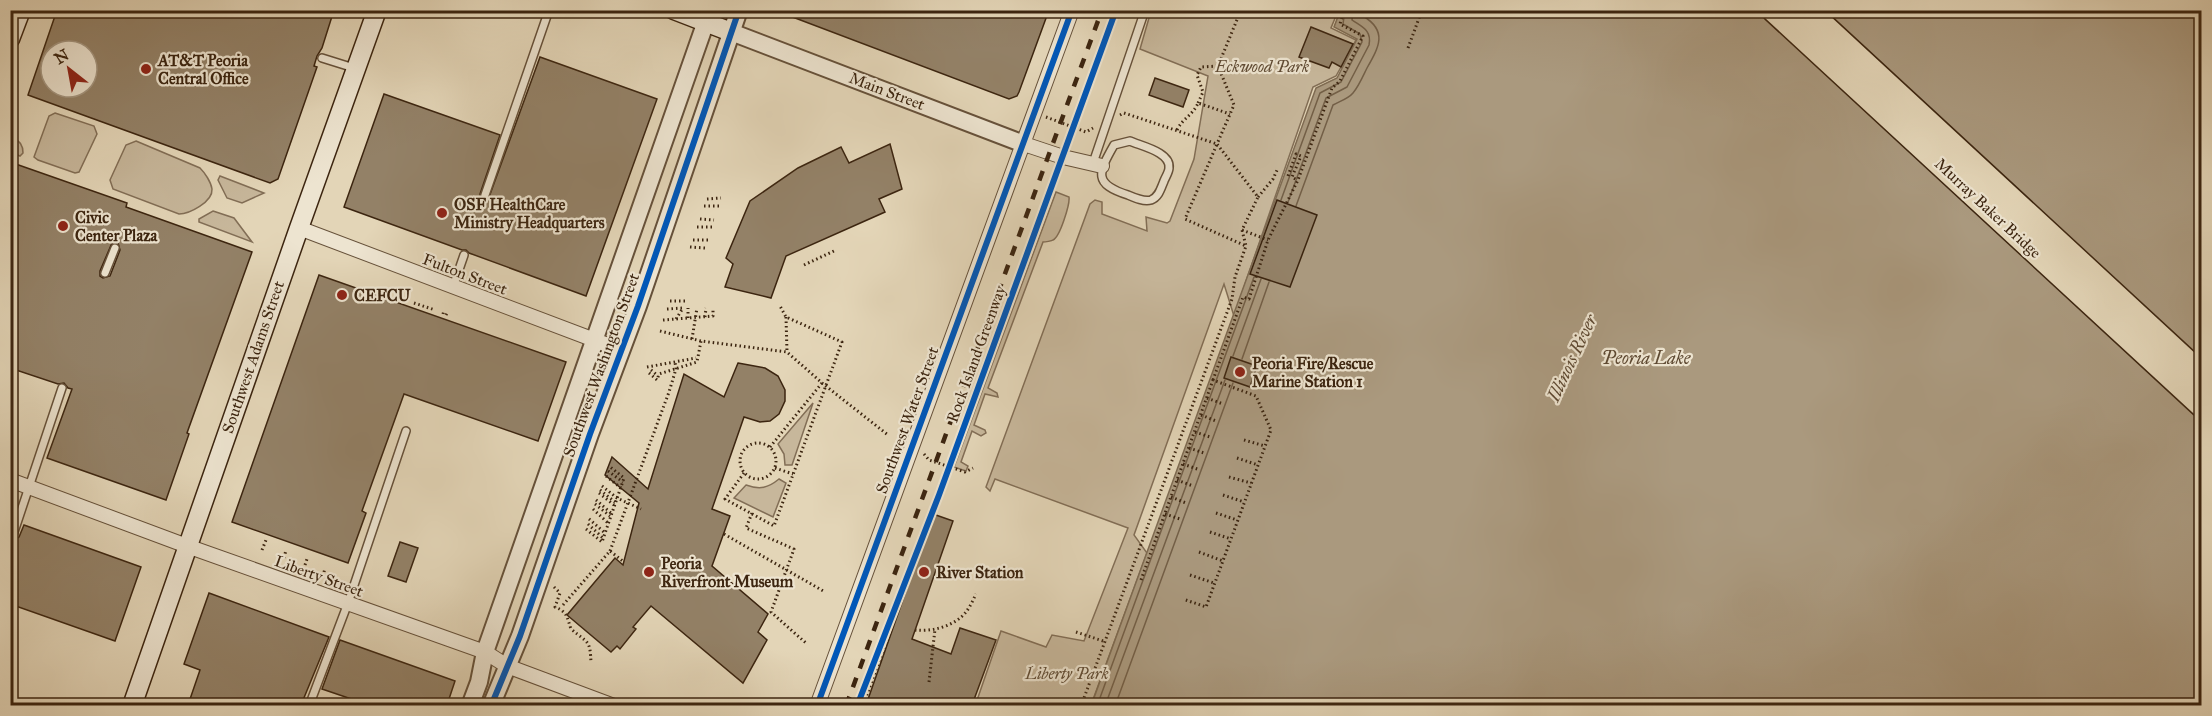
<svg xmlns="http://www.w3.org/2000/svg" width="2212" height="716" font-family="'IM FELL Great Primer',serif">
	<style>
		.green { fill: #c7b79b; stroke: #826e56; stroke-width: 1.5 }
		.water { fill: #aa997e; stroke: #7e6b52; stroke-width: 1.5 }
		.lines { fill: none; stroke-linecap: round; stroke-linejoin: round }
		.shore { stroke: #735f47; stroke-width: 1.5 }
		.building { fill: #938167; stroke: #3c2510; stroke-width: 1.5; fill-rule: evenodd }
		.service-casing { stroke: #66513a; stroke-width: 10 }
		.minor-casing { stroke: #66513a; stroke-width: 16 }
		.tertiary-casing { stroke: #66513a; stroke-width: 20 }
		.secondary-casing { stroke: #3c2510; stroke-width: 21 }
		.motorway-casing { stroke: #3c2510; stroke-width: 27 }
		.path { stroke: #3c2510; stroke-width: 3; stroke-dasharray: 1.5 3; stroke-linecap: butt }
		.service { stroke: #ede4d0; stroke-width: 7 }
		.minor { stroke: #ede4d0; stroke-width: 14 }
		.tertiary { stroke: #ede4d0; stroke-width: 16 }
		.secondary { stroke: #ede4d0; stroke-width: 18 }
		.motorway { stroke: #e3d5b7; stroke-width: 24 }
		.rail { stroke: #3c2510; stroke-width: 4.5; stroke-dasharray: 10 10; stroke-linecap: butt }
		.cycleway-casing { stroke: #ede4d0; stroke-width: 10 }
		.cycleway { stroke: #0057b8; stroke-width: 6 }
		.poi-dot { fill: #8f2418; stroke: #ede4d0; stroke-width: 2 }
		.labels { text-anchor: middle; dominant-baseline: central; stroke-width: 4.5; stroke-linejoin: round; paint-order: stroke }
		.poi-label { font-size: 16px; font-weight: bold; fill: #3c2510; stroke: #ede4d0; text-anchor: start }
		.park-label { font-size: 16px; font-style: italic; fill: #5f4a33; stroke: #ede4d0 }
		.street-label { font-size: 16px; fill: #3c2510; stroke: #ede4d0 }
		.water-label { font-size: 18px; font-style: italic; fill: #5d4831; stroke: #ede4d0 }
	</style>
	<rect width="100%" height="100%" fill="#e3d5b7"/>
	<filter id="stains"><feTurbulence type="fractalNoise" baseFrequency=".00333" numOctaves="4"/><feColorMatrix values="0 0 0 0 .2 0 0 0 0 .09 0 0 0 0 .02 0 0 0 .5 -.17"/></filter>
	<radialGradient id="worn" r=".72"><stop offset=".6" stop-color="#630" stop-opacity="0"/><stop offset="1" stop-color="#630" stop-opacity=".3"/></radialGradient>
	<g class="green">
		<polygon points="1151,11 1338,11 1331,28 1356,40 1336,76 1313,87 1234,316 1224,284 1134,535 1147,553 1091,705 975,706 1001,631 1046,647 1052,635 1084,641 1128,528 995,479 990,491 986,487 1090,204 1095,200 1102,202 1102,214 1147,231 1146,217 1167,223 1170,221 1194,159 1208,76 1140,49"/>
		<polygon points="55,113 94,126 97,134 79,172 75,173 38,160 34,157 49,116"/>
		<path d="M14,139C21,141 23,147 23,153L20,156L11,152V146Z"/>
		<path d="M136,141L200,168C205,173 211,182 212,189C213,202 189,214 179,214L113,189L110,180L126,145Z"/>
		<polygon points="220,176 264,193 242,203 227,198 218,180"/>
		<path d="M1056,192L1069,197C1070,204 1060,237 1053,240C1052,241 1045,242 1043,242L988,388L997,393L998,397L985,394L974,425L985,430L986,433L981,436L972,431L961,462L968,466L966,471L954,467Z"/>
		<polygon points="213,211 234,218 252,242 199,222 199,219"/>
		<polygon points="813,403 792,465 785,465 784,454 778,444"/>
		<path d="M779,479L786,483L773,517L734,498L746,485C760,490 768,488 779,479Z"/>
	</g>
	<polygon class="water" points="1340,11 2201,11 2201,705 1091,706 1316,88 1337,78 1357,39 1334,27"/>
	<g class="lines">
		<g class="shore">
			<polyline points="1281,200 1320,93 1341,82 1362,42 1360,34 1343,24 1345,10"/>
			<path d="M1288,202L1326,98L1347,87L1369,45C1372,30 1362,27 1352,20L1353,10"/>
			<path d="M1296,206L1333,105C1340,101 1348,99 1353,93C1359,86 1363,76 1367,68C1379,47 1388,31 1363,16L1362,10"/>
			<polyline points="1233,356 1261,279"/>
			<polyline points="1242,359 1269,282"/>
			<polyline points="1097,706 1254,277"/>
			<polyline points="1105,706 1225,380"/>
			<polyline points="1115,706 1233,383"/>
		</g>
	</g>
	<g class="building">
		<path d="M57,10H334L322,48L317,56L314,66L317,67L278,179L270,183L28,95ZM51,51H87V87H51Z"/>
		<polygon points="774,10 1049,10 1019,92 1017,96 1009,99"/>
		<polygon points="1311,27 1353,44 1341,67 1332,62 1329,68 1299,57"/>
		<polygon points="540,57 657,99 586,296 469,253 466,250 462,250 344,207 384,94 500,135 480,194 481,199 488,200"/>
		<polygon points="1155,78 1189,90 1183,107 1149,95"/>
		<polygon points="890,144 902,189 879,199 885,212 786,256 771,298 725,287 733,264 726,258 750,201 798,168 841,147 849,163"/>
		<path d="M10,162L127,203L126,207L252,252L187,433L189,434L166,500L47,458L72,389L68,388L64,383L58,384L10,368ZM112,243H118L120,250L110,276L103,278L100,276V271Z"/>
		<polygon points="1277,200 1317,215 1290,287 1250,274"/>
		<polygon points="319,275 566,362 538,441 404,394 362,511 366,513 348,563 232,522"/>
		<polygon points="1231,357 1257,366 1250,387 1224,378"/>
		<polygon points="738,363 765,368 778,376 785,390 785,401 779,414 770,421 760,422 744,417 712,509 730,516 712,566 768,614 758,632 767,640 743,683 651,606 633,627 636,629 620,649 617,646 611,652 567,615 615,558 623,565 639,503 605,475 612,457 648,489 684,374 724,397"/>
		<polygon points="933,514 953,521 912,639 951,654 960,628 996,640 972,705 866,705"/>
		<polygon points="24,525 141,567 115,641 10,604 10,540 15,540 19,537"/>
		<polygon points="400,542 418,548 406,582 388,576"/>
		<polygon points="209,593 329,637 301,705 188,705 200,670 184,664"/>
		<polygon points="340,640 455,681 447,705 369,705 322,689"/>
	</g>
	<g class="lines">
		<defs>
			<g id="service">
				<polyline points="322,58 354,68"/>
				<path d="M1130,141C1141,146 1171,152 1169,168C1169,172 1165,178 1164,181C1161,188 1159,197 1151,200C1144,202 1135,198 1128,195C1093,184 1098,173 1114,145Z"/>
				<polyline points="1093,163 1145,10"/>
				<polyline points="485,195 549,10"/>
				<polyline points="105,273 115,248"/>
				<polyline points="453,287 464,255"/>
				<polyline points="13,535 62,388"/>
				<polyline points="309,706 348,603 406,431"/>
			</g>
			<g id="minor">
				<polyline points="1024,144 1063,157 1102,166"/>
				<polyline points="299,228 621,350"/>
				<polyline points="10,480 187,546 485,652 507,666 614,706"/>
				<polyline points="817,706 1072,10"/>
			</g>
			<g id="tertiary">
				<polyline points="731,32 1024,144"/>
				<polyline points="470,706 479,682 485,652 710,10"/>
				<polyline points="491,706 520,636 590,434 638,306 739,10"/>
			</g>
			<g id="secondary">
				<polyline points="674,10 731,32"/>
				<polyline points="10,39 21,10"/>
				<polyline points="132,706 299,228 377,10"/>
			</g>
			<g id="motorway">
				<polyline points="1774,10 2202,405"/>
				<polyline points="1806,10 2202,376"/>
			</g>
		</defs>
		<use href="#service" class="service-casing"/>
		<use href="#minor" class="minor-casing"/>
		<use href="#tertiary" class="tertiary-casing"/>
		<use href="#secondary" class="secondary-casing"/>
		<use href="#motorway" class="motorway-casing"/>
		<g class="path">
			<polyline points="1359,10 1366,13"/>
			<polyline points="1408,48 1422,10"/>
			<polyline points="1198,103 1203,92 1197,75 1201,67 1218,66"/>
			<polyline points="1120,115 1124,113 1217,144 1185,219 1246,246"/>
			<polyline points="1046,117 1086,132 1093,128"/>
			<path d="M1177,130C1183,118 1193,115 1198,103L1230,114"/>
			<polyline points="1288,176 1296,154 1301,156 1292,177 1297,180"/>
			<polyline points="1258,197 1273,179 1278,168"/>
			<polyline points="707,199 721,198"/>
			<polyline points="704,206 719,206"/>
			<polyline points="700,219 714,220"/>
			<polyline points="697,227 712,227"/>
			<polyline points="1242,230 1268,240"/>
			<polyline points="693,240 708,240"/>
			<polyline points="690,247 705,248"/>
			<polyline points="804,265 836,250"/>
			<polyline points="670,301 685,301"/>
			<polyline points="414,303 435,310"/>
			<polyline points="667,309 683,308"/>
			<polyline points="443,314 444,310"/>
			<polyline points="446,315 448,312"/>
			<polyline points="705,317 706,308"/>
			<polyline points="786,317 787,352"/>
			<polyline points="688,318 688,308"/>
			<polyline points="676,319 683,308"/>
			<polyline points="663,320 713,316 713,308"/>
			<polyline points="660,331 701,341 787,352 822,383 888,435"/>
			<polyline points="692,339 697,308"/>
			<polyline points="647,367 696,358"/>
			<polyline points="651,370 658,376"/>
			<polyline points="649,373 657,380 659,374 697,362 701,341"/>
			<polyline points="1213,380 1243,297 1249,299 1268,240 1298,180 1332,88 1340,81 1363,36 1340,24 1344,10"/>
			<polyline points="1207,398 1223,404"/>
			<polyline points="1201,415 1216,421"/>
			<polyline points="1195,432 1210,437"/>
			<polyline points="1244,440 1265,446"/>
			<circle cx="758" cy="461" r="18"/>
			<polyline points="770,447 822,383"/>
			<polyline points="1189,448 1204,453"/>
			<polyline points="924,454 929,460 965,472 973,468"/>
			<polyline points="1237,458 1258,465"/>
			<polyline points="1183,464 1200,470"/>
			<polyline points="775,468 793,474"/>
			<polyline points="608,471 623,482"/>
			<polyline points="744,473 725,499 774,526 842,342 786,317 780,306"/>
			<polyline points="606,476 621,488"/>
			<polyline points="1229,477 1251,483"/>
			<polyline points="1177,480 1193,486"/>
			<polyline points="602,486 617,498 641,509"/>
			<polyline points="600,490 615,502"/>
			<polyline points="599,493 614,505"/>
			<polyline points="1223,495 1244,502"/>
			<polyline points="1171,497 1186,503"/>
			<polyline points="596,500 611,513"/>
			<polyline points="595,504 610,516"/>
			<polyline points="593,509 608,523"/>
			<polyline points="752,513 746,528 794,549 771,612 807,644"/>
			<polyline points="1216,513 1237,520"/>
			<polyline points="1165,514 1180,519"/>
			<polyline points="589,519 605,533"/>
			<polyline points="588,524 603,538"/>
			<polyline points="586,529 602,542 624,478 609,466"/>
			<polyline points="1210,532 1231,539"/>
			<polyline points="724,534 825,592"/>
			<polyline points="262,550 266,540"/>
			<polyline points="610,551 669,392 676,369 675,362"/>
			<polyline points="1199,552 1223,561"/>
			<polyline points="284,558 286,550"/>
			<polyline points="305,565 307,559"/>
			<polyline points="324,572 325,568"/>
			<polyline points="1190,575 1214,583"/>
			<polyline points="1141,580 1213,380 1256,396 1271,430 1206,607 1183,599"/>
			<path d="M554,587L560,593L555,607C568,612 567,618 571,629C589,644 590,640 591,663"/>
			<polyline points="563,605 610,551 624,562"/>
			<path d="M915,630C932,632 955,626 966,612C970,607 973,600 976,594"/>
			<polyline points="1076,632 1106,642"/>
			<polyline points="929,682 935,629"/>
			<polyline points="859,701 864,703 893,622"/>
			<polyline points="1081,706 1232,299 1235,277 1246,246 1242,230 1258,197 1217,144 1234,105 1218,66 1241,10"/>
		</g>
		<use href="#service" class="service"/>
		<use href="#minor" class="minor"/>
		<use href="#tertiary" class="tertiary"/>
		<use href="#secondary" class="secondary"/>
		<use href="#motorway" class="motorway"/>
		<polyline class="rail" points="846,706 1102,10"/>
		<defs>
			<g id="cycleway">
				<polyline points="491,706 520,636 590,434 638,306 739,10"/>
				<polyline points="817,706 1072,10"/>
				<polyline points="857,706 939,495 1116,10"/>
			</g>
		</defs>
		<use href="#cycleway" class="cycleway-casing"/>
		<use href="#cycleway" class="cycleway"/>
	</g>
	<g class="poi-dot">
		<circle cx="146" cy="69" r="6"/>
		<circle cx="442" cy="213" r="6"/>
		<circle cx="63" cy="226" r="6"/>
		<circle cx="342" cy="295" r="6"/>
		<circle cx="1240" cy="372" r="6"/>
		<circle cx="649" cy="572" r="6"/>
		<circle cx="924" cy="572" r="6"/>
	</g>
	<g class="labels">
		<g class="poi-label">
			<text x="158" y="60">AT&amp;T Peoria<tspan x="158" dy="18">Central Office</tspan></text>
			<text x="454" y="204">OSF HealthCare<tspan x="454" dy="18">Ministry Headquarters</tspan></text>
			<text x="75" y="217">Civic<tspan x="75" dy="18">Center Plaza</tspan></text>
			<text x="354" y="295">CEFCU</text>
			<text x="1252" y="363">Peoria Fire/Rescue<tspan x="1252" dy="18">Marine Station 1</tspan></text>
			<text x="661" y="563">Peoria<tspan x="661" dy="18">Riverfront Museum</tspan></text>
			<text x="936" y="572">River Station</text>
		</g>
		<g class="park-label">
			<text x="1262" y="66">Eckwood Park</text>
			<text x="1067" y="673">Liberty Park</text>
		</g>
		<g class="street-label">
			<text transform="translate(887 91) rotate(21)">Main Street</text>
			<text transform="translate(1988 208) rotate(43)">Murray Baker Bridge</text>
			<text transform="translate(465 274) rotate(21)">Fulton Street</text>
			<text transform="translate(976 354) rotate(-70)">Rock Island Greenway</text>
			<text transform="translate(253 357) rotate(-71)">Southwest Adams Street</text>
			<text transform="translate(601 365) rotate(-70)">Southwest Washington Street</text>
			<text transform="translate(907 420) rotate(-70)">Southwest Water Street</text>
			<text transform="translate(319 576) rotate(20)">Liberty Street</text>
		</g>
		<g class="water-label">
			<text transform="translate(1572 358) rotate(-65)">Illinois River</text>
			<text x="1646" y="358">Peoria Lake</text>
		</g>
	</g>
	<rect width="2212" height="716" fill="none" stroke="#e3d5b7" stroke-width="36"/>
	<rect x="12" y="12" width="2188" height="692" fill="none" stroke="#3c2510" stroke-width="3"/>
	<rect x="18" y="18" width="2176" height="680" fill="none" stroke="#3c2510" stroke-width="1.5"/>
	<g transform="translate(69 69) rotate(329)"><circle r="28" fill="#ede4d0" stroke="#a69883" stroke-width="1.5"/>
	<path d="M0-4.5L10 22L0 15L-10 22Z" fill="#8f2418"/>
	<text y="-9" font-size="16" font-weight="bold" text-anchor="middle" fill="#3c2510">N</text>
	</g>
	<rect width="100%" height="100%" filter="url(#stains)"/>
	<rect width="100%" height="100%" fill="url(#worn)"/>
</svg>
